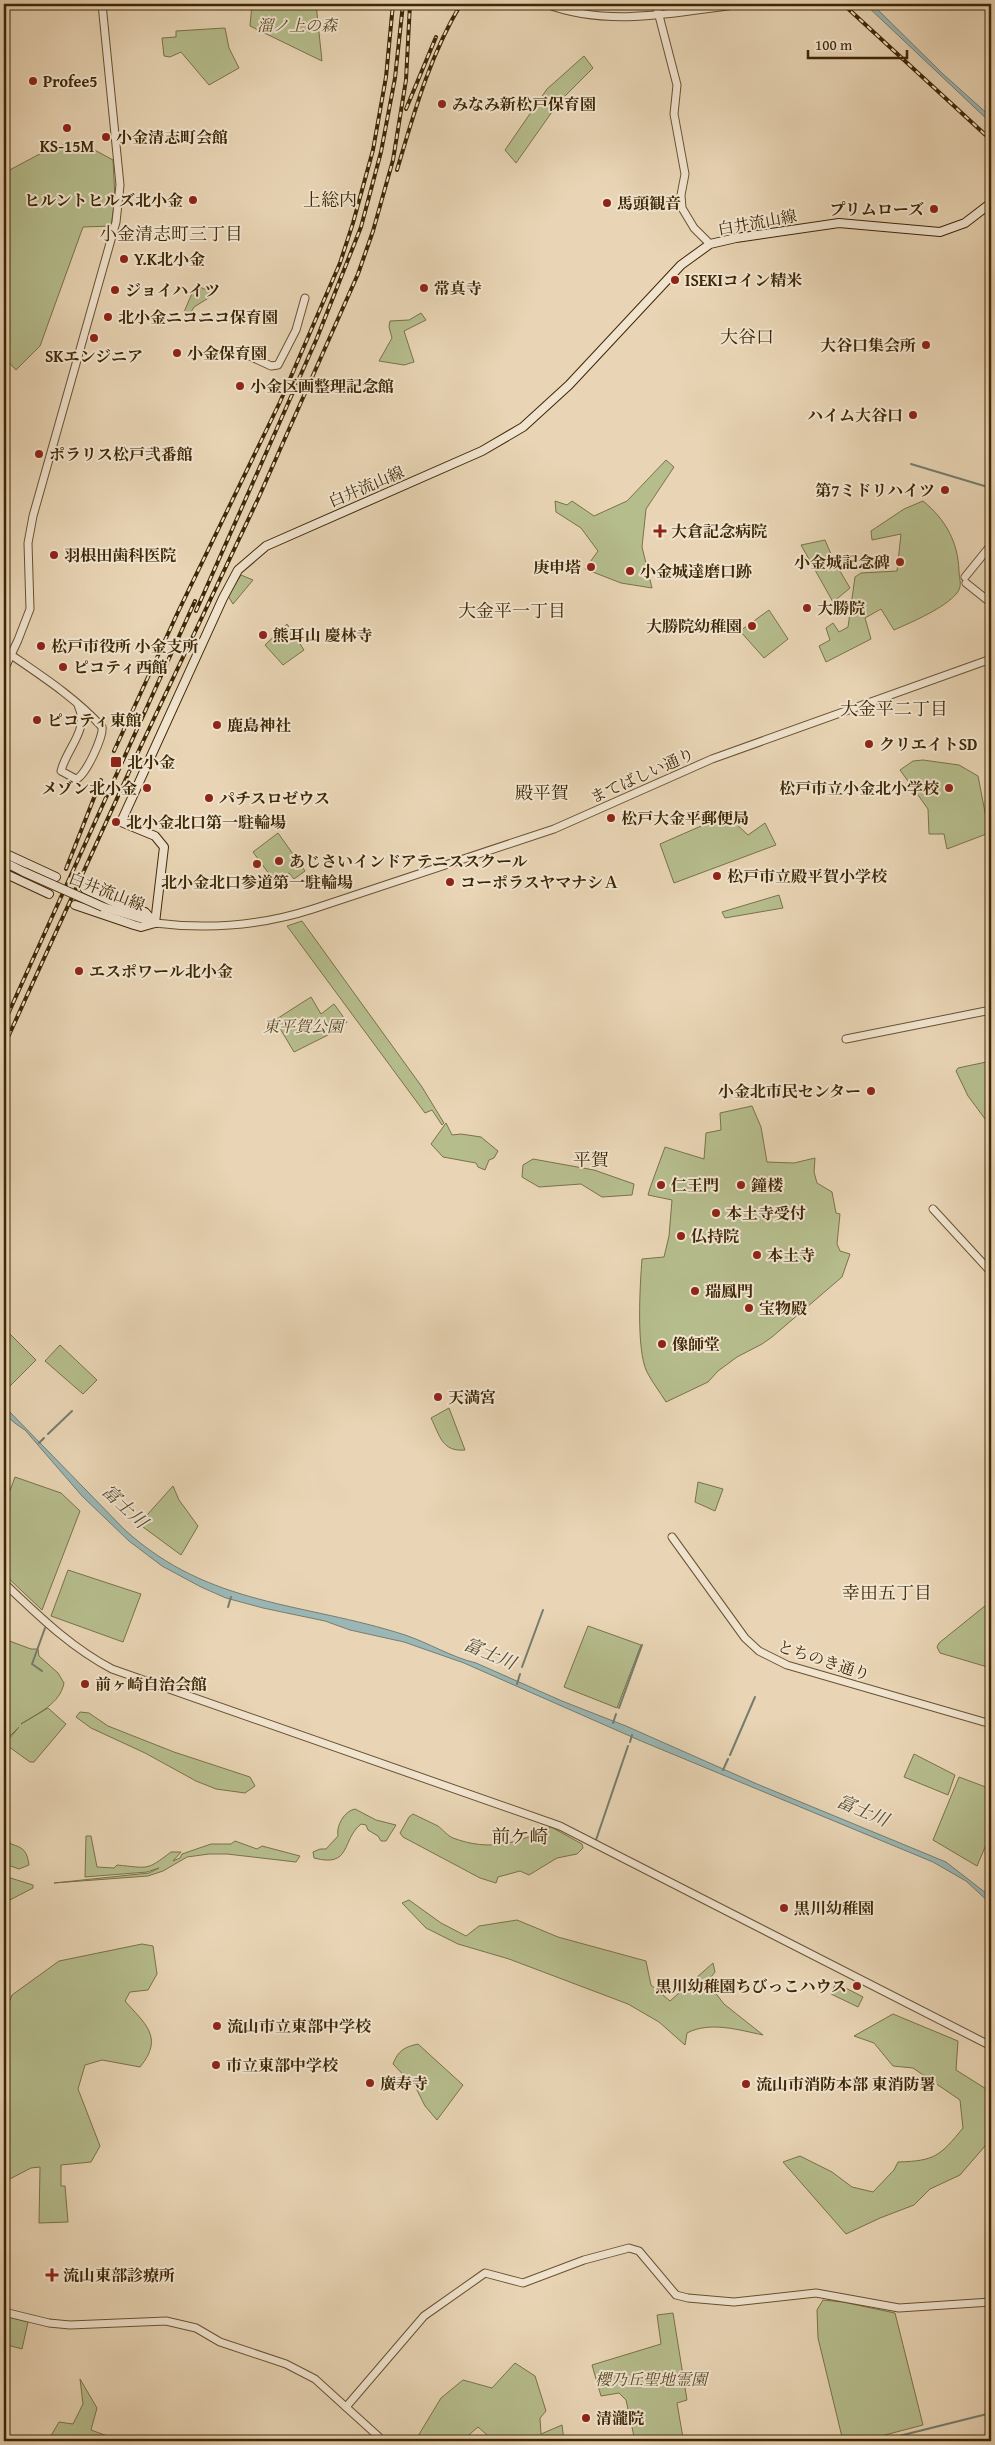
<svg xmlns="http://www.w3.org/2000/svg" width="995" height="2445" font-family="'Gentium Book Plus','Noto Serif JP',serif">
	<style>
		.green { fill: #b6bd8d; stroke: #7a7249 }
		.water { fill: #9ab7b6; stroke: #757d6f }
		.lines { fill: none; stroke-linecap: round; stroke-linejoin: round }
		.stream { stroke: #757d6f; stroke-width: 2 }
		.tertiary-casing { stroke: #685231; stroke-width: 9 }
		.secondary-casing { stroke: #3d2705; stroke-width: 10 }
		.tertiary { stroke: #f1e4cf; stroke-width: 7 }
		.secondary { stroke: #f1e4cf; stroke-width: 8 }
		.rail-casing { stroke: #3d2705; stroke-width: 4 }
		.rail { stroke: #f1e4cf; stroke-width: 2; stroke-dasharray: 5.5; stroke-linecap: butt }
		.secondary-bridge-casing { stroke: #3d2705; stroke-width: 10; stroke-linecap: butt }
		.secondary-bridge { stroke: #f1e4cf; stroke-width: 8 }
		.poi-dot { fill: #8f2418; stroke: #f1e4cf; stroke-width: 2 }
		.labels { text-anchor: middle; dominant-baseline: central; stroke-width: 4; stroke-linejoin: round; paint-order: stroke }
		.park-label { font-size: 16px; font-style: italic; fill: #5b4c27; stroke: #f1e4cf }
		.poi-label { font-size: 16px; font-weight: bold; fill: #3d2705; stroke: #f1e4cf; text-anchor: start }
		.street-label { font-size: 16px; fill: #3d2705; stroke: #f1e4cf }
		.neighbourhood-label { font-size: 18px; fill: #3d2705; stroke: #f1e4cf }
		.water-label { font-size: 18px; font-style: italic; fill: #544b31; stroke: #f1e4cf }
		.quarter-label { font-size: 19px; fill: #3d2705; stroke: #f1e4cf }
	</style>
	<rect width="100%" height="100%" fill="#e9d5b5"/>
	<filter id="stains"><feTurbulence type="fractalNoise" baseFrequency=".004" numOctaves="4"/><feColorMatrix values="0 0 0 0 .2 0 0 0 0 .09 0 0 0 0 .02 0 0 0 .5 -.17"/></filter>
	<radialGradient id="worn" r=".72"><stop offset=".6" stop-color="#630" stop-opacity="0"/><stop offset="1" stop-color="#630" stop-opacity=".3"/></radialGradient>
	<g class="green">
		<polygon points="252,4 316,4 322,61 250,26"/>
		<polygon points="225,28 229,48 239,68 209,85 181,52 170,57 164,56 162,38 176,37 176,31"/>
		<polygon points="584,56 593,68 559,102 516,163 505,150 547,89"/>
		<polygon points="78,141 113,160 115,199 111,226 83,227 40,346 16,370 4,357 4,173 49,149"/>
		<polygon points="200,287 215,294 194,307 190,314 184,312 193,291"/>
		<polygon points="421,313 426,320 404,331 414,362 404,365 379,361 392,338 389,327 390,321 409,320"/>
		<polygon points="666,460 674,467 646,509 642,547 652,588 621,583 585,569 598,551 581,528 556,512 555,501 567,505 572,501 594,516 627,501"/>
		<path d="M923,501C946,520 958,542 959,571C959,579 963,585 957,593C945,608 912,622 894,630L881,609L865,618L871,639L826,662L819,646L830,640L826,628L833,623L839,632L848,627L855,577L861,573L897,571L901,534L872,540L871,531L904,509Z"/>
		<polygon points="825,540 834,561 850,588 833,602 801,545"/>
		<polygon points="241,575 253,580 233,604 228,596"/>
		<polygon points="769,610 788,639 764,658 740,631"/>
		<polygon points="287,624 304,650 283,665 265,645"/>
		<polygon points="923,760 959,765 978,776 989,833 947,849 944,834 929,834 928,809 900,770 913,761"/>
		<polygon points="724,816 732,820 748,835 765,823 776,845 674,883 660,844"/>
		<polygon points="278,833 305,871 294,879 289,873 275,882 253,852"/>
		<polygon points="779,895 783,908 725,918 722,912"/>
		<polygon points="302,921 422,1087 444,1123 442,1125 432,1110 425,1113 287,926"/>
		<polygon points="311,997 321,1014 334,1004 347,1022 336,1031 294,1052 275,1020"/>
		<polygon points="991,1061 991,1127 968,1096 956,1071 958,1068"/>
		<path d="M752,1106L761,1127L767,1162L794,1163L815,1158L814,1172L817,1183L832,1192L836,1213L840,1214L837,1244L840,1251L850,1254L842,1277L772,1337L762,1344L737,1357L718,1371L708,1382L666,1402C660,1392 652,1382 647,1372C636,1350 640,1285 642,1259L664,1257L669,1236L672,1200L648,1195L650,1188L665,1147L704,1159L706,1133L721,1130L720,1113Z"/>
		<polygon points="446,1123 452,1135 461,1134 481,1137 498,1151 494,1158 489,1160 485,1170 478,1167 476,1163 443,1157 431,1144"/>
		<polygon points="533,1159 594,1170 634,1184 632,1195 602,1197 581,1184 539,1187 522,1177 523,1165"/>
		<polygon points="4,1328 36,1360 4,1392"/>
		<polygon points="60,1345 97,1380 83,1394 45,1361"/>
		<path d="M449,1408L465,1450C442,1452 440,1436 431,1418Z"/>
		<polygon points="15,1477 61,1493 80,1511 42,1610 4,1574 4,1507"/>
		<polygon points="698,1482 723,1489 715,1511 695,1502"/>
		<polygon points="173,1486 179,1500 198,1526 181,1555 139,1524"/>
		<polygon points="68,1570 141,1594 123,1642 51,1616"/>
		<polygon points="991,1601 991,1668 940,1653 937,1647 939,1643"/>
		<polygon points="588,1626 641,1645 617,1708 564,1687"/>
		<path d="M4,1639L31,1649H38L39,1656L58,1673L64,1683C60,1704 38,1713 21,1724L48,1708L66,1724L34,1762H30L5,1744L19,1727L4,1742Z"/>
		<polygon points="80,1712 89,1713 108,1726 174,1752 250,1777 255,1786 245,1793 216,1789 196,1781 145,1753 91,1728 76,1717"/>
		<polygon points="914,1754 955,1775 948,1795 904,1777"/>
		<polygon points="959,1777 991,1789 991,1833 977,1866 933,1840"/>
		<path d="M355,1809L376,1820L396,1825L386,1841H381L378,1836L368,1830L366,1825L361,1824C341,1840 352,1868 314,1858L313,1852L320,1849H326L338,1836C336,1826 344,1811 355,1809Z"/>
		<path d="M413,1814C421,1818 430,1822 438,1826C443,1830 448,1836 453,1838C490,1852 518,1843 551,1827L582,1844L583,1848L577,1854L557,1858L529,1875L520,1871L498,1877L496,1883L480,1878L403,1837L400,1833L409,1817Z"/>
		<path d="M4,1832L11,1844C24,1848 27,1851 29,1865L19,1869L8,1865L4,1867Z"/>
		<path d="M86,1836H91L97,1867L114,1868L117,1865C149,1868 146,1871 171,1852H181L173,1861L180,1858L182,1854L211,1844H231L235,1841L257,1849L262,1846L300,1856L296,1862L227,1854H209L187,1857L163,1871L148,1876L54,1883L149,1873L159,1868L147,1872L85,1877Z"/>
		<polygon points="4,1876 33,1885 33,1888 4,1903"/>
		<path d="M409,1900L441,1923L466,1936L479,1926L517,1920L558,1937L646,1961L651,1985L670,2001L713,1963L715,1972L707,1982L724,2004L763,2035C739,2030 710,2021 687,2033L685,2045L659,2022L628,2004L509,1959L458,1944L426,1928L402,1903Z"/>
		<path d="M142,1944L153,1946L157,1974L148,1990L130,1992L125,2001C144,2023 165,2037 140,2067L102,2060L85,2065L78,2089L100,2146L91,2162L61,2165V2186H65L68,2222L39,2223L40,2167L31,2168L4,2182V2017L12,1995L59,1961Z"/>
		<polygon points="836,1983 863,1997 858,2007 831,1994"/>
		<path d="M893,2014L958,2041L956,2070L991,2092V2139L960,2175L930,2189L914,2205L880,2218L846,2234L783,2162L800,2156L832,2172L852,2187L873,2192L894,2170L898,2162C935,2161 940,2156 963,2128L960,2100L913,2068L893,2066L874,2043L854,2036Z"/>
		<path d="M418,2044L463,2085L437,2120L425,2106L416,2088L393,2064C398,2051 404,2047 418,2044Z"/>
		<polygon points="823,2300 843,2302 895,2313 923,2425 862,2441 843,2441 818,2338 817,2310"/>
		<polygon points="673,2313 687,2400 677,2403 683,2438 665,2441 635,2441 626,2400 619,2393 601,2396 592,2365 661,2344 657,2315"/>
		<polygon points="4,2316 28,2322 22,2349 4,2344"/>
		<polygon points="515,2363 535,2376 546,2411 540,2418 541,2434 562,2425 564,2441 494,2441 478,2427 462,2441 415,2441 441,2398 463,2380 492,2388"/>
		<polygon points="80,2379 97,2408 91,2430 121,2441 50,2441 49,2439 59,2422 73,2424 83,2404"/>
	</g>
	<g class="water">
		<polygon points="865,4 872,4 943,74 991,117 991,123"/>
		<path d="M4,1406L125,1530C210,1607 303,1602 405,1635C429,1643 451,1657 476,1663L562,1701L626,1726L757,1784L946,1862L991,1897V1904L966,1881L933,1862L641,1741L464,1663L404,1642L350,1630L325,1621L263,1608L226,1598L201,1587L162,1566L129,1541L82,1496L25,1430C16,1424 4,1417 4,1406Z"/>
	</g>
	<g class="lines">
		<g class="stream">
			<polyline points="911,464 991,488"/>
			<polyline points="48,1434 72,1411"/>
			<polyline points="39,1443 44,1438"/>
			<polyline points="228,1607 231,1597"/>
			<polyline points="522,1667 543,1610"/>
			<polyline points="42,1671 32,1664 45,1628"/>
			<polyline points="517,1684 520,1674"/>
			<polyline points="619,1708 642,1645"/>
			<polyline points="613,1723 616,1714"/>
			<polyline points="630,1742 632,1735"/>
			<polyline points="730,1755 755,1697"/>
			<polyline points="723,1770 728,1759"/>
			<polyline points="596,1840 628,1746"/>
			<polyline points="879,2441 991,2413"/>
		</g>
		<defs>
			<g id="tertiary">
				<path d="M546,4C609,28 677,12 742,4"/>
				<polyline points="656,4 677,85 674,114 685,174 681,195 682,208 694,228 710,244"/>
				<polyline points="239,351 271,366 278,365 296,330 305,298"/>
				<polyline points="965,577 991,545"/>
				<polyline points="966,583 991,603"/>
				<path d="M4,650C37,673 74,696 102,727C104,736 85,777 76,779L61,771C67,747 90,730 78,705"/>
				<polyline points="4,670 18,640 30,609 28,543 33,516 116,222 120,185 102,4"/>
				<path d="M155,923C210,930 260,926 313,909L554,829L712,759L991,659"/>
				<polyline points="846,1039 991,1010"/>
				<polyline points="933,1209 991,1272"/>
				<polyline points="672,1537 745,1638 759,1651 787,1665 991,1724"/>
				<path d="M4,1583C38,1615 70,1647 112,1669L560,1826L991,2046"/>
				<polyline points="4,2312 49,2323 70,2325 166,2321 196,2328 220,2342 286,2364 315,2379 379,2437"/>
				<polyline points="346,2407 424,2316 485,2273 523,2283 584,2260 629,2248 639,2251 676,2295 688,2298 734,2302 816,2293 899,2308 991,2302"/>
			</g>
			<g id="secondary">
				<polyline points="4,853 56,877"/>
				<polyline points="4,862 24,872"/>
				<polyline points="4,873 49,894"/>
				<polyline points="85,889 118,904 145,912 155,923"/>
				<polyline points="75,905 134,925 141,927 155,923"/>
				<polyline points="103,907 153,922"/>
				<polyline points="155,923 164,847 155,836 121,822 223,598 238,570 266,546 482,451 523,427 569,385 681,265 710,244 736,238 839,223 940,232 965,223 991,203"/>
			</g>
		</defs>
		<use href="#tertiary" class="tertiary-casing"/>
		<use href="#secondary" class="secondary-casing"/>
		<use href="#tertiary" class="tertiary"/>
		<use href="#secondary" class="secondary"/>
		<defs>
			<g id="rail">
				<polyline points="843,4 991,140"/>
				<polyline points="406,109 436,37"/>
				<path d="M397,170C414,113 430,55 461,4"/>
				<polyline points="196,611 317,338 361,227 381,152 395,78 403,4"/>
				<polyline points="114,751 178,612 280,402 340,263 353,223 373,150 386,77 393,4"/>
				<polyline points="66,869 101,780"/>
				<polyline points="4,1023 195,601"/>
				<polyline points="4,1046 140,748 258,499 358,274 373,231 393,160 406,80 410,4"/>
			</g>
		</defs>
		<use href="#rail" class="rail-casing"/>
		<use href="#rail" class="rail"/>
		<defs>
			<polyline id="secondary-bridge" points="24,872 103,907"/>
		</defs>
		<use href="#secondary-bridge" class="secondary-bridge-casing"/>
		<use href="#secondary-bridge" class="secondary-bridge"/>
	</g>
	<g class="poi-dot">
		<circle cx="33" cy="81" r="5"/>
		<circle cx="442" cy="104" r="5"/>
		<circle cx="67" cy="128" r="5"/>
		<circle cx="106" cy="137" r="5"/>
		<circle cx="193" cy="200" r="5"/>
		<circle cx="607" cy="203" r="5"/>
		<circle cx="934" cy="209" r="5"/>
		<circle cx="124" cy="259" r="5"/>
		<circle cx="675" cy="280" r="5"/>
		<circle cx="424" cy="288" r="5"/>
		<circle cx="115" cy="290" r="5"/>
		<circle cx="108" cy="317" r="5"/>
		<circle cx="94" cy="338" r="5"/>
		<circle cx="926" cy="345" r="5"/>
		<circle cx="177" cy="353" r="5"/>
		<circle cx="240" cy="386" r="5"/>
		<circle cx="913" cy="415" r="5"/>
		<circle cx="39" cy="454" r="5"/>
		<circle cx="945" cy="490" r="5"/>
		<path d="M657.5 523.5h5v5h5v5h-5v5h-5v-5h-5v-5h5z"/>
		<circle cx="54" cy="555" r="5"/>
		<circle cx="900" cy="562" r="5"/>
		<circle cx="591" cy="567" r="5"/>
		<circle cx="630" cy="571" r="5"/>
		<circle cx="807" cy="608" r="5"/>
		<circle cx="752" cy="626" r="5"/>
		<circle cx="263" cy="635" r="5"/>
		<circle cx="41" cy="646" r="5"/>
		<circle cx="63" cy="667" r="5"/>
		<circle cx="37" cy="720" r="5"/>
		<circle cx="217" cy="725" r="5"/>
		<circle cx="869" cy="744" r="5"/>
		<rect x="110" y="756" width="12" height="12" rx="2.5"/>
		<circle cx="147" cy="788" r="5"/>
		<circle cx="949" cy="788" r="5"/>
		<circle cx="209" cy="798" r="5"/>
		<circle cx="611" cy="818" r="5"/>
		<circle cx="116" cy="822" r="5"/>
		<circle cx="279" cy="861" r="5"/>
		<circle cx="257" cy="864" r="5"/>
		<circle cx="717" cy="876" r="5"/>
		<circle cx="450" cy="882" r="5"/>
		<circle cx="79" cy="971" r="5"/>
		<circle cx="871" cy="1091" r="5"/>
		<circle cx="661" cy="1185" r="5"/>
		<circle cx="741" cy="1185" r="5"/>
		<circle cx="716" cy="1213" r="5"/>
		<circle cx="681" cy="1236" r="5"/>
		<circle cx="757" cy="1255" r="5"/>
		<circle cx="695" cy="1291" r="5"/>
		<circle cx="749" cy="1308" r="5"/>
		<circle cx="662" cy="1344" r="5"/>
		<circle cx="438" cy="1397" r="5"/>
		<circle cx="85" cy="1684" r="5"/>
		<circle cx="784" cy="1908" r="5"/>
		<circle cx="857" cy="1986" r="5"/>
		<circle cx="217" cy="2026" r="5"/>
		<circle cx="216" cy="2065" r="5"/>
		<circle cx="370" cy="2083" r="5"/>
		<circle cx="746" cy="2084" r="5"/>
		<path d="M49.5 2267.5h5v5h5v5h-5v5h-5v-5h-5v-5h5z"/>
		<circle cx="586" cy="2418" r="5"/>
	</g>
	<g class="labels">
		<g class="park-label">
			<text x="297" y="25">溜ノ上の森</text>
			<text x="303" y="1026">東平賀公園</text>
			<text x="651" y="2379">櫻乃丘聖地霊園</text>
		</g>
		<g class="poi-label">
			<text x="43" y="81">Profee5</text>
			<text x="452" y="104">みなみ新松戸保育園</text>
			<text x="116" y="137">小金清志町会館</text>
			<text x="67" y="146" text-anchor="middle">KS-15M</text>
			<text x="183" y="200" text-anchor="end">ヒルントヒルズ北小金</text>
			<text x="617" y="203">馬頭観音</text>
			<text x="924" y="209" text-anchor="end">プリムローズ</text>
			<text x="134" y="259">Y.K北小金</text>
			<text x="685" y="280">ISEKIコイン精米</text>
			<text x="434" y="288">常真寺</text>
			<text x="125" y="290">ジョイハイツ</text>
			<text x="118" y="317">北小金ニコニコ保育園</text>
			<text x="916" y="345" text-anchor="end">大谷口集会所</text>
			<text x="187" y="353">小金保育園</text>
			<text x="94" y="356" text-anchor="middle">SKエンジニア</text>
			<text x="250" y="386">小金区画整理記念館</text>
			<text x="903" y="415" text-anchor="end">ハイム大谷口</text>
			<text x="49" y="454">ポラリス松戸弐番館</text>
			<text x="935" y="490" text-anchor="end">第7ミドリハイツ</text>
			<text x="671" y="531">大倉記念病院</text>
			<text x="64" y="555">羽根田歯科医院</text>
			<text x="890" y="562" text-anchor="end">小金城記念碑</text>
			<text x="581" y="567" text-anchor="end">庚申塔</text>
			<text x="640" y="571">小金城達磨口跡</text>
			<text x="817" y="608">大勝院</text>
			<text x="742" y="626" text-anchor="end">大勝院幼稚園</text>
			<text x="273" y="635">熊耳山 慶林寺</text>
			<text x="51" y="646">松戸市役所 小金支所</text>
			<text x="73" y="667">ピコティ西館</text>
			<text x="47" y="720">ピコティ東館</text>
			<text x="227" y="725">鹿島神社</text>
			<text x="879" y="744">クリエイトSD</text>
			<text x="127" y="762">北小金</text>
			<text x="137" y="788" text-anchor="end">メゾン北小金</text>
			<text x="939" y="788" text-anchor="end">松戸市立小金北小学校</text>
			<text x="219" y="798">パチスロゼウス</text>
			<text x="621" y="818">松戸大金平郵便局</text>
			<text x="126" y="822">北小金北口第一駐輪場</text>
			<text x="289" y="861">あじさいインドアテニススクール</text>
			<text x="727" y="876">松戸市立殿平賀小学校</text>
			<text x="257" y="882" text-anchor="middle">北小金北口参道第一駐輪場</text>
			<text x="460" y="882">コーポラスヤマナシＡ</text>
			<text x="89" y="971">エスポワール北小金</text>
			<text x="861" y="1091" text-anchor="end">小金北市民センター</text>
			<text x="671" y="1185">仁王門</text>
			<text x="751" y="1185">鐘楼</text>
			<text x="726" y="1213">本土寺受付</text>
			<text x="691" y="1236">仏持院</text>
			<text x="767" y="1255">本土寺</text>
			<text x="705" y="1291">瑞鳳門</text>
			<text x="759" y="1308">宝物殿</text>
			<text x="672" y="1344">像師堂</text>
			<text x="448" y="1397">天満宮</text>
			<text x="95" y="1684">前ヶ崎自治会館</text>
			<text x="794" y="1908">黒川幼稚園</text>
			<text x="847" y="1986" text-anchor="end">黒川幼稚園ちびっこハウス</text>
			<text x="227" y="2026">流山市立東部中学校</text>
			<text x="226" y="2065">市立東部中学校</text>
			<text x="380" y="2083">廣寿寺</text>
			<text x="756" y="2084">流山市消防本部 東消防署</text>
			<text x="63" y="2275">流山東部診療所</text>
			<text x="596" y="2418">清瀧院</text>
		</g>
		<g class="street-label">
			<text transform="translate(757 222) rotate(-10)">白井流山線</text>
			<text transform="translate(366 486) rotate(-23)">白井流山線</text>
			<text transform="translate(642 775) rotate(-24)">まてばしい通り</text>
			<text transform="translate(107 891) rotate(21)">白井流山線</text>
			<text transform="translate(824 1660) rotate(18)">とちのき通り</text>
		</g>
		<g class="neighbourhood-label">
			<text x="330" y="199">上総内</text>
			<text x="171" y="233">小金清志町三丁目</text>
			<text x="747" y="336">大谷口</text>
			<text x="512" y="610">大金平一丁目</text>
			<text x="894" y="708">大金平二丁目</text>
			<text x="542" y="792">殿平賀</text>
			<text x="591" y="1159">平賀</text>
			<text x="887" y="1592">幸田五丁目</text>
		</g>
		<g class="water-label">
			<text transform="translate(125 1506) rotate(43)">富士川</text>
			<text transform="translate(490 1653) rotate(23)">富士川</text>
			<text transform="translate(863 1810) rotate(23)">富士川</text>
		</g>
		<g class="quarter-label">
			<text x="520" y="1836">前ケ崎</text>
		</g>
	</g>
	<rect width="995" height="2445" fill="none" stroke="#e9d5b5" stroke-width="20"/>
	<rect x="5" y="5" width="985" height="2435" fill="none" stroke="#3d2705" stroke-width="2.5"/>
	<rect x="10" y="10" width="975" height="2425" fill="none" stroke="#3d2705"/>
	<path d="M808 50v8h99v-8" fill="none" stroke="#3d2705" stroke-width="2.5"/>
	<text x="815" y="50" font-size="15" fill="#3d2705" stroke="#f1e4cf" stroke-width="4" paint-order="stroke">100 m</text>
	<rect width="100%" height="100%" filter="url(#stains)"/>
	<rect width="100%" height="100%" fill="url(#worn)"/>
</svg>
